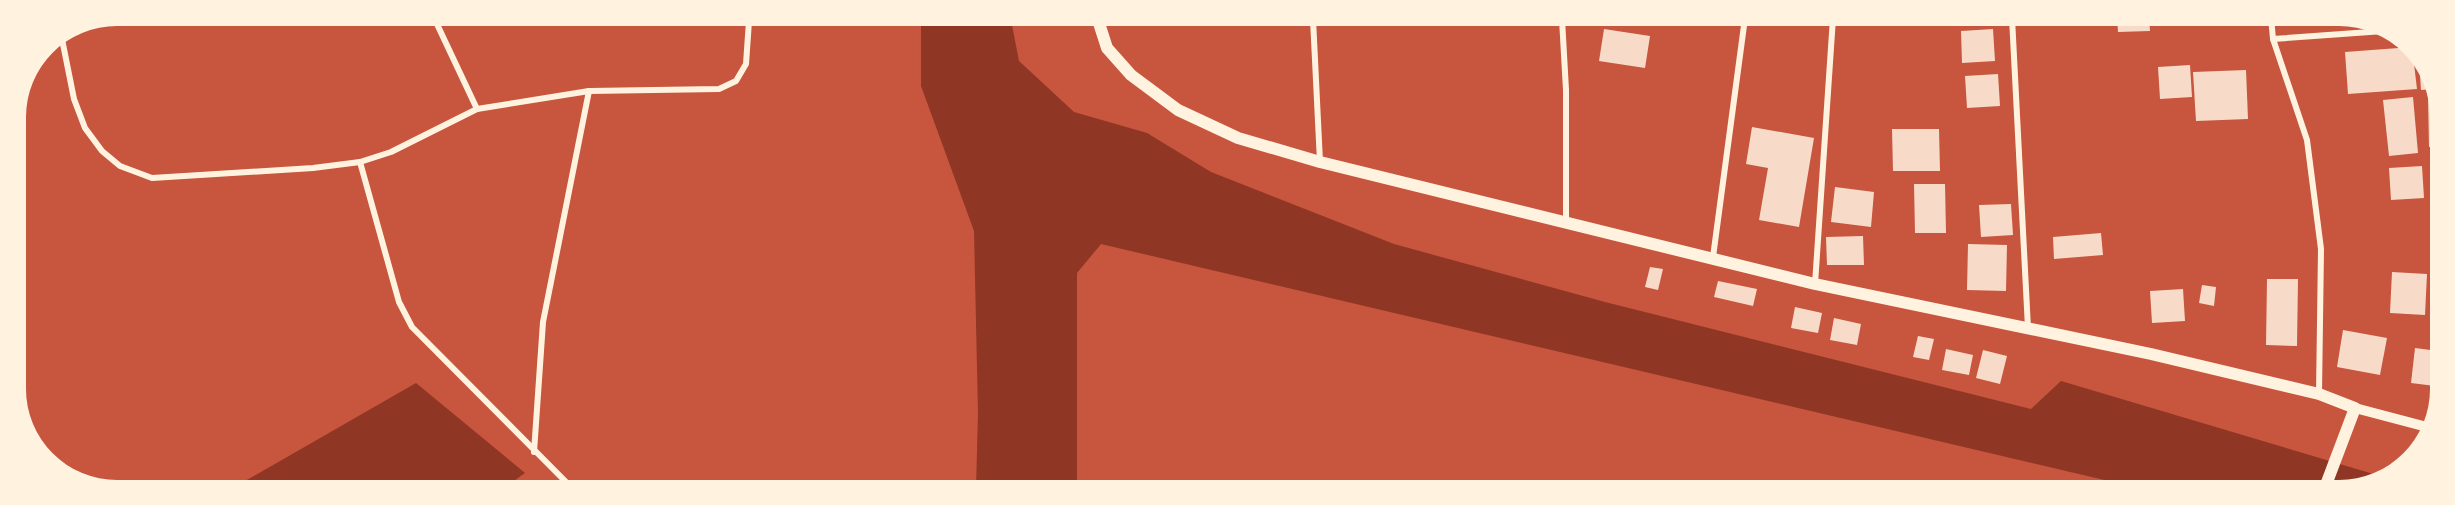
<svg xmlns="http://www.w3.org/2000/svg" width="2455" height="505" font-family="Mulish,sans-serif">
	<style>
		.water { fill: #8f3625 }
		.building { fill: #f7dbc8 }
		.lines { fill: none; stroke-linecap: round; stroke-linejoin: round }
		.minor { stroke: #fff3e0; stroke-width: 6 }
		.tertiary { stroke: #fff3e0; stroke-width: 10 }
		.secondary { stroke: #fff3e0; stroke-width: 12 }
	</style>
	<rect width="100%" height="100%" fill="#c8553d"/>
	<g class="water">
		<polygon points="921,20 1011,20 1019,61 1074,112 1147,133 1211,172 1394,244 1605,302 2031,409 2061,381 2380,476 2345,490 2147,490 1101,244 1077,273 1077,489 976,489 978,413 974,231 921,86"/>
		<polygon points="416,383 525,473 504,488 233,488"/>
	</g>
	<g class="building">
		<polygon points="2117,17 2149,17 2150,31 2118,32"/>
		<polygon points="2151,17 2248,17 2248,19 2151,25"/>
		<polygon points="1604,29 1650,36 1645,68 1599,61"/>
		<polygon points="1993,29 1995,61 1962,63 1961,31"/>
		<polygon points="2412,47 2417,89 2348,94 2345,52"/>
		<polygon points="2419,61 2434,89 2421,90"/>
		<polygon points="2190,65 2192,97 2160,99 2158,67"/>
		<polygon points="2246,70 2248,119 2196,121 2193,72"/>
		<polygon points="1998,74 2000,106 1967,108 1965,76"/>
		<polygon points="2413,97 2418,153 2389,156 2383,100"/>
		<polygon points="2428,97 2438,97 2438,147 2429,147"/>
		<polygon points="1752,127 1814,138 1799,227 1759,220 1768,168 1746,164"/>
		<polygon points="1892,129 1939,129 1940,171 1893,171"/>
		<polygon points="2422,166 2424,198 2391,200 2389,168"/>
		<polygon points="1914,184 1945,184 1946,233 1915,233"/>
		<polygon points="1835,187 1874,192 1871,227 1831,222"/>
		<polygon points="2011,204 2013,235 1981,237 1979,205"/>
		<polygon points="2101,233 2103,255 2054,259 2053,237"/>
		<polygon points="1863,236 1864,265 1827,265 1826,237"/>
		<polygon points="1968,244 2007,245 2006,291 1967,290"/>
		<polygon points="1650,267 1663,269 1658,290 1645,287"/>
		<polygon points="2392,272 2427,274 2425,315 2390,313"/>
		<polygon points="2267,279 2298,279 2297,346 2266,345"/>
		<polygon points="1718,281 1757,289 1753,306 1714,297"/>
		<polygon points="2202,285 2216,287 2214,306 2199,303"/>
		<polygon points="2183,289 2185,321 2152,323 2150,291"/>
		<polygon points="1795,307 1822,313 1818,333 1791,328"/>
		<polygon points="1834,318 1861,324 1857,345 1830,340"/>
		<polygon points="2343,330 2387,338 2380,375 2337,367"/>
		<polygon points="1918,336 1934,339 1929,360 1913,357"/>
		<polygon points="2415,348 2438,351 2435,386 2411,383"/>
		<polygon points="1946,349 1973,355 1969,375 1942,370"/>
		<polygon points="1983,350 2007,356 2000,384 1976,378"/>
	</g>
	<g class="lines">
		<g class="minor">
			<polyline points="2271,17 2273,39 2307,140 2321,249 2319,394"/>
			<polyline points="2012,18 2028,328"/>
			<polyline points="1313,19 1320,162"/>
			<polyline points="1562,19 1566,90 1566,222"/>
			<polyline points="436,22 477,109"/>
			<polyline points="61,34 74,99 85,128 102,151 120,166 152,178 313,168 360,162 391,152 477,109 589,91 719,89 736,81 746,64 749,21"/>
			<polyline points="2273,39 2384,31"/>
			<polyline points="360,162 399,302 412,327 572,488"/>
			<polyline points="1713,257 1745,18"/>
			<polyline points="1815,284 1833,18"/>
			<polyline points="534,452 543,322 589,91"/>
		</g>
		<polyline class="tertiary" points="2355,408 2427,427"/>
		<polyline class="secondary" points="1098,20 1107,48 1131,75 1178,110 1238,138 1320,162 1815,284 2151,354 2319,394 2355,408 2324,490"/>
	</g>
	<path d="M0 0H2455V505H0ZM117 26H2339A91 91 0 0 1 2430 117V389A91 91 0 0 1 2339 480H117A91 91 0 0 1 26 389V117A91 91 0 0 1 117 26Z" fill="#fff3e0" fill-rule="evenodd"/>
</svg>
